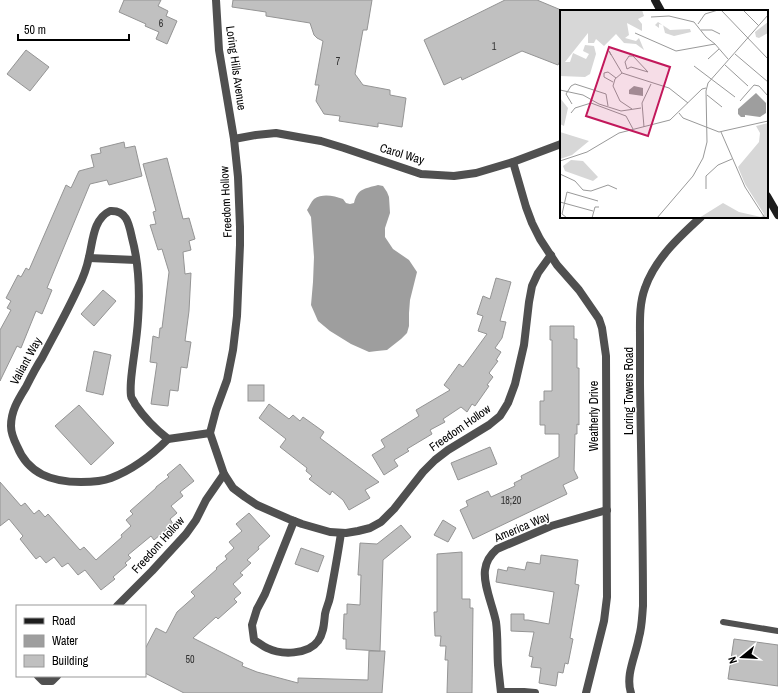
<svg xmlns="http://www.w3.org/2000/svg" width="778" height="693" font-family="'Archivo Narrow',sans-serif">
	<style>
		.water { fill: #9e9e9e }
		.building { fill: #c0c0c0; stroke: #949494 }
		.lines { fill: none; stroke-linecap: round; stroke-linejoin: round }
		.lane { stroke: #505050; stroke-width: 6 }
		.street { stroke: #505050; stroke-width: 8 }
		.secondary { stroke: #1d1d1d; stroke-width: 8 }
		.labels { text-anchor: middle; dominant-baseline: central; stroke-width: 3; stroke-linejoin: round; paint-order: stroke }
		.number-label { font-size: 10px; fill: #303030 }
		.street-label { font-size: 12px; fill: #000; stroke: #fff }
		.inset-road { fill: none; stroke: #999; stroke-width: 1 }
		.view { fill: #c2185b; fill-opacity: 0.15; stroke: #c2185b; stroke-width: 2 }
		.inset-edge { fill: none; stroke: #000; stroke-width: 2 }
	</style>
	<rect width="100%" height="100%" fill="#fff"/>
	<path class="water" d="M378,185L383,186L387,192L389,197L390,213L385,228V237L393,249L409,260L417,272L410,300L409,313V326L407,333L401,339L387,350L377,351L369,352L351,344L330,331L318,321L311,305L313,282L314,257L311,217L307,210C309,207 311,202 314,199C323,193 334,196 343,199L346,203L350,204L354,203C358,188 364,189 378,185Z"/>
	<g class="building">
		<polygon points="124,0 161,0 158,6 168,11 166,16 177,21 167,44 156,39 159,32 145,26 146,24 119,12"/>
		<polygon points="233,0 372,0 367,30 363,30 355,74 363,85 390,90 390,95 406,98 402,127 378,123 378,127 339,121 340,116 324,114 316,101 319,85 315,85 323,41 317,38 314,35 310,23 266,16 266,12 232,7"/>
		<polygon points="505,0 537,0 561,10 561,59 558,65 522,51 462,80 461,77 444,85 424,40"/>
		<polygon points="26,50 49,67 30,91 7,74"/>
		<polygon points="124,142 125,148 135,146 142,176 109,185 107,180 90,184 47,288 52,290 42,314 36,311 21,348 17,346 0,381 0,330 11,310 7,308 11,301 6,298 18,275 21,277 26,268 29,270 66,185 71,188 79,171 94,167 91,155 101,153 100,148"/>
		<polygon points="167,158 183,219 189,218 195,239 189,241 191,250 183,252 185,274 191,273 189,311 185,341 191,342 187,368 181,367 178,391 170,390 168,406 151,404 157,363 150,362 153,336 159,338 160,328 162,328 169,272 162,249 158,250 150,225 156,224 153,212 156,211 143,164"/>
		<polygon points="496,278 511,282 500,321 506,322 502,338 495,348 501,352 496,360 498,361 489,373 493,377 487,385 489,386 475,406 472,404 467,412 461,407 443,419 445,422 430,430 432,434 407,449 409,451 394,460 398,466 384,475 372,455 385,447 381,440 419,416 416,410 450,390 444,385 459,364 463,367 487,334 478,331 483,316 477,314 483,296 490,299"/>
		<polygon points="103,290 116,301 94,326 81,314"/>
		<polygon points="550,326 574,326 574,339 577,339 577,368 579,368 579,425 577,424 577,434 575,434 574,470 578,478 563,485 567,494 473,539 460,510 468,506 466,501 488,491 491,497 515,486 514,483 522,479 521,476 559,457 559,434 545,434 545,425 540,425 540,401 544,401 544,391 552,391 552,340 550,340"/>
		<polygon points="94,351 111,355 103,395 86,391"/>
		<rect x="248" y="385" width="16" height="16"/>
		<polygon points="269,404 289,419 293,415 300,421 303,417 324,432 320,438 379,482 365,490 370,498 349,510 343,500 332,491 330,495 309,479 312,476 306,471 307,468 280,447 286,439 259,418"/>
		<polygon points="79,405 114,443 91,465 55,426"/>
		<polygon points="490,447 497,464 458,480 451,463"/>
		<polygon points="180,464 194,481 180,492 183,496 171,506 177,513 170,519 173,524 154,540 151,536 128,555 131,558 125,563 127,565 113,577 115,579 101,590 85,570 78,575 68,563 62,567 54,557 46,563 40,556 36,559 20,539 23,536 9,519 0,526 0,482 21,506 25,503 34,514 39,510 45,517 48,514 80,550 84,547 96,560 122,537 121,535 131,526 126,520 133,514 130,511 156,488 156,487 169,477 167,475"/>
		<polygon points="249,513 270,536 258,547 259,549 247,560 251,563 240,573 243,575 233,584 241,593 234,599 237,602 218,619 216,617 193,638 243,663 242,666 257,672 298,683 298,678 368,680 369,651 385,651 382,693 184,693 145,673 145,649 156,628 166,633 177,612 195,596 191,592 217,569 216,568 227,559 225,556 234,548 229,542 242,531 236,524"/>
		<polygon points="443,520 456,528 448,542 434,535"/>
		<polygon points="401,525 411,537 383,560 380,651 346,649 346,639 343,639 344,614 347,614 347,604 360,605 361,575 358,575 360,543 377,544"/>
		<polygon points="301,548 324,556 318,572 295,564"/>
		<polygon points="462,552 462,599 470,599 470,608 473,608 472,693 447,693 448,660 445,660 446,646 440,646 441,636 435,636 434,612 437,612 437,554"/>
		<polygon points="541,555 578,560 575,584 579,585 570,638 573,639 568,664 565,663 563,673 558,672 556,686 539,683 541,668 531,667 533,657 529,656 534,632 511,631 511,614 524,614 524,620 528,620 549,624 554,592 496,582 498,569 507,571 508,567 525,570 527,562 540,564"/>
		<polygon points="734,639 778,645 778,686 728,679"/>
	</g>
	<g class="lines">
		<polyline class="lane" points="723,622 778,631"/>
		<g class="street">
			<polyline points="216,0 219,50 234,139 238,177 240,227 240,245 237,316 233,350 227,380 216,410 210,433 224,474 233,488 245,497 257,505 289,519 302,524 330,532 346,533 358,531 370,528 381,522 394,509 423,472 435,460 448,450 489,425 500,416 508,403 515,384 524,345 529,302 532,286 538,273 551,255"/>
			<polyline points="234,139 256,135 276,133 298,137 321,141 344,148 421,174 454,176 476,173 513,162 561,144"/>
			<polyline points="513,162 526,207 532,223 540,239 557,265 579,290 599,319 602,328 606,356 607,597 604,621 586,693"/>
			<path d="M110,211C127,210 129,224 132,238C139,264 140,292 138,320C137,337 134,354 132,371C131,379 130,388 131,396C131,398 134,401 135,404C145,419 154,428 168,439C152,455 132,470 111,478C101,482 91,482 81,482C52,482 28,474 17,446C14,440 11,433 11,426C11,411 18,400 26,387C31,377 36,367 42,358C54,335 67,312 78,288C83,278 87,267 89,257C93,241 93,219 110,211Z"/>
			<polyline points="89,258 136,260"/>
			<polyline points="168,439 210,433"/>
			<path d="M294,521L265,594L257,609L252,625L254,640C258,642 262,646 267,648C281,655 308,655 318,641C324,633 324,623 325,614C326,608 329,603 330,597C334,575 338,554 341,533"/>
			<polyline points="117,606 152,571 186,534 196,520 206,500 224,474"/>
			<polyline points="38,676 43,681 52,681 57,676"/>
			<polyline points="501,692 524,692 535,693"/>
			<path d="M501,693C500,684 499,674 498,665C497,651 498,636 496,622C493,606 483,585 485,570C486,561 490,555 497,549L551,526L607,510"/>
			<path d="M631,693C625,675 636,655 639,637C642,627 642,617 643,606C643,532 641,458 640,384C640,369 640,354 640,339C640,322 639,304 645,288C655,259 679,237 701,217"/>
		</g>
		<g class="secondary">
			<polyline points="655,0 661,11"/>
			<polyline points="767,196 778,215"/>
		</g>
	</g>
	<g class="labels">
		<g class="number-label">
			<text x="161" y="23">6</text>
			<text x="494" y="46">1</text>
			<text x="338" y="61">7</text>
			<text x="511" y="500">18;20</text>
			<text x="190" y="659">50</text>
		</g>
		<g class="street-label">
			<text transform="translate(236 68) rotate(82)">Loring Hills Avenue</text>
			<text transform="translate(402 154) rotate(17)">Carol Way</text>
			<text transform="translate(226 202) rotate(-93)">Freedom Hollow</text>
			<text transform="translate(26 361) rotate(-61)">Valiant Way</text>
			<text transform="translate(629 391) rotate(-90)">Loring Towers Road</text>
			<text transform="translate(594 416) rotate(-90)">Weatherly Drive</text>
			<text transform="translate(460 428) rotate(-35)">Freedom Hollow</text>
			<text transform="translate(522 527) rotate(-23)">America Way</text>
			<text transform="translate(158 545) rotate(-48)">Freedom Hollow</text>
		</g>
	</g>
	<g transform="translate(560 10)">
		<rect width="208" height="208" fill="#fff"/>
		<path d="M0,0H82L84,6L78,9L82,14V21L67,13L69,25L65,28L76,31L79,28L84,40L76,34L64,33L56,24L44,36L36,29L34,33H28V23L5,52H10L13,43L26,49L29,44L23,41L25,35L34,36L36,44L30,64L25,67L0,66ZM98,12L110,20L130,19L131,22L114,26L105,23L103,15L99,14V18L95,15ZM208,12V23L199,28L196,27L195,22ZM0,88L8,98L4,116L0,114ZM208,113V208H139L163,193L179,202L201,207L204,204L185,174L178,157L199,132L200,123L196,116ZM0,122L29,131L12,145L0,149ZM11,150L23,151L38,167L33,171L5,161L3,156Z" fill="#d7d7d7"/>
		<path d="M74,76L83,78V86L69,84V80ZM196,83L206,93V103L200,107L185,105V107H181L178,104V99Z" fill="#9e9e9e"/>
		<path class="inset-road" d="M161,0L208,49M183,0L199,16M91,7L109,6L134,12L146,27L155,34M138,14L145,4L158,0M141,20H152L160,24M75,23L116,41L155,34L168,49M175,44L208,72M51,45L49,41L62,63L109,78L128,93M69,46H73L88,62L71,57L67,59L65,52ZM148,49L159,39M165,55L188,76M134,56L175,87M62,63L55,69L53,76L60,91L72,99M53,72L44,67V63L48,62L56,68M0,80L23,85L39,94L61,101L81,98M147,85L162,97M180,91L194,75L199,76L208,86M12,94L6,84L11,76L15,74L46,84L48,96M11,103L15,98L31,93L66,106L73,119M119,103L123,108L159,122L208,111M84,117L82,93L91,74M161,122L185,177L205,208M0,151L27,142L59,123L110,110L142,79L146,78M0,164L15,171L23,180L31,181L48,175L57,179M146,179V166L158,155L172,149M0,192L33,201M7,208L2,204L7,182L38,191M32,208L35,197H39M97,208L133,166L143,148L147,132L146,81L148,73L208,5"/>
		<path class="view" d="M49,37L110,57L88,126L26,106Z"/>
		<rect width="208" height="208" class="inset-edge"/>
	</g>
	<rect x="16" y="605" width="130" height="72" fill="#ffffff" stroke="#999999"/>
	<rect x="24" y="618" width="20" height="6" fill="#1d1d1d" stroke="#999999"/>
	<text x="52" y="625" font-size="12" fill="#000000">Road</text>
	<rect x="24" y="635" width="20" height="12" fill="#9e9e9e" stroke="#999999"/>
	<text x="52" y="645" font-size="12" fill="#000000">Water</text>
	<rect x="24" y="655" width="20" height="12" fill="#c0c0c0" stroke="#999999"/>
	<text x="52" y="665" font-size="12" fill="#000000">Building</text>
	<g transform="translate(742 657) rotate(252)" stroke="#ffffff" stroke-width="3" paint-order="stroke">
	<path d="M0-3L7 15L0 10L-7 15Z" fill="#000000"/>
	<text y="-6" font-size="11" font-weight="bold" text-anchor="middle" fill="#000000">N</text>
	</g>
	<path d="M18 34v6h111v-6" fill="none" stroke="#000000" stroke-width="2"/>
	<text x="24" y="34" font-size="12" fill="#000000" stroke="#ffffff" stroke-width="3" paint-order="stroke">50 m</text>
</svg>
